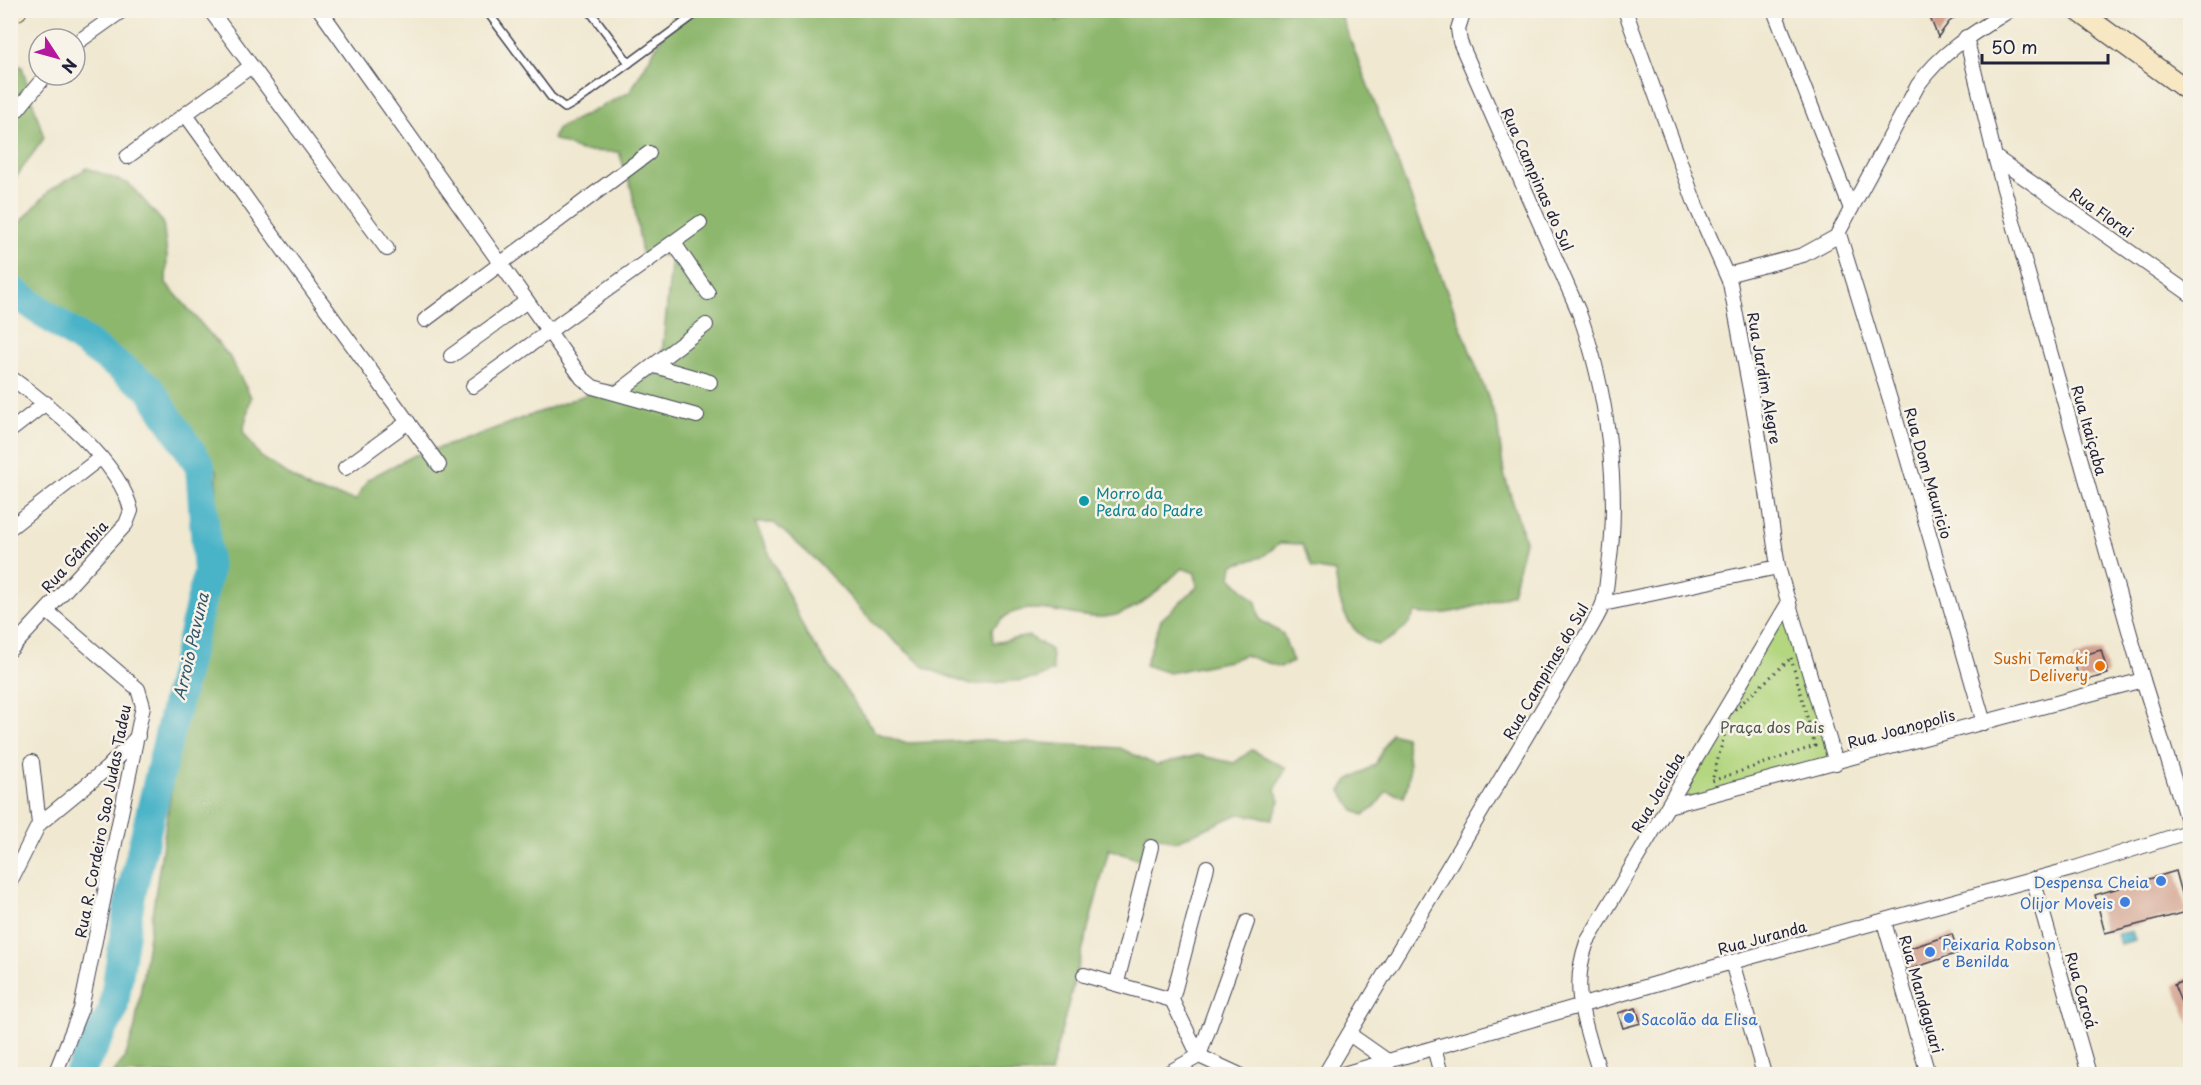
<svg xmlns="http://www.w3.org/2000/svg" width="2201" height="1085" font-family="'Playpen Sans',sans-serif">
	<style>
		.green { fill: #b3d67f; stroke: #6a7c5d; stroke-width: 1.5 }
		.forest { fill: #8eb76e; stroke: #586c54; stroke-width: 1.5 }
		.water { fill: #49b3c7; stroke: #366a81; stroke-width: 1.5 }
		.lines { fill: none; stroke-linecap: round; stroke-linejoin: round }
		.river { stroke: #49b3c7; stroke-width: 30 }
		.building { fill: #d19e8b }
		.lane-casing { stroke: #414051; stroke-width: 10 }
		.street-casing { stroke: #414051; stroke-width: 16 }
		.secondary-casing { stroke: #414051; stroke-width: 22 }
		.path { stroke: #414051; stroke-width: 3; stroke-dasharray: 1.5 4.5; stroke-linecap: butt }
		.lane { stroke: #fff; stroke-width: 7 }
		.street { stroke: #fff; stroke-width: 14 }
		.secondary { stroke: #f7e8c3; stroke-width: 20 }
		.culture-dot { fill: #0f9aa8; stroke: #f7f3e8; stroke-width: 2 }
		.food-dot { fill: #e8710a; stroke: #f7f3e8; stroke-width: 2 }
		.shop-dot { fill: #3f7fe0; stroke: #f7f3e8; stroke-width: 2 }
		.labels { text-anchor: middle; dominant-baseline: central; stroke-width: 5; stroke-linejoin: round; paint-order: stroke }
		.street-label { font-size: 15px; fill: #22223b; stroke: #f7f3e8 }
		.culture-label { font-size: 15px; fill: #0d838f; stroke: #f7f3e8; text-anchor: start }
		.food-label { font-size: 15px; fill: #c56008; stroke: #f7f3e8; text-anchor: end }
		.park-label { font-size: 15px; fill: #4e584f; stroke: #f7f3e8 }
		.shop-label { font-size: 15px; fill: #366cbe; stroke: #f7f3e8; text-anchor: end }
		.water-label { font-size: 16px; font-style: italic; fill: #30556c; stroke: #f7f3e8 }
	</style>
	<rect width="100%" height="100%" fill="#f7f3e8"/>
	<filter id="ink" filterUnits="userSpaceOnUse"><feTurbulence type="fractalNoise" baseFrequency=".0167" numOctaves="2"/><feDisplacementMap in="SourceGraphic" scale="12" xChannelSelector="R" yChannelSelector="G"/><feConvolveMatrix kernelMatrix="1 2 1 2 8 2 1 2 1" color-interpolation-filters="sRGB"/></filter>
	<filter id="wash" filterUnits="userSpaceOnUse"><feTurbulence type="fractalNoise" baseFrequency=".008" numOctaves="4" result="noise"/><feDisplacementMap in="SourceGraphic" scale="24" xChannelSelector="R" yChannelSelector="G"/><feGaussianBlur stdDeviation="1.35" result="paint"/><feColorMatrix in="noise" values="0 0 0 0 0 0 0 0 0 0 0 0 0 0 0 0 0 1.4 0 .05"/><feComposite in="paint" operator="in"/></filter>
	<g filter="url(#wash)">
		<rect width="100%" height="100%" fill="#f0e8d0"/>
		<polygon class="green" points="1788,603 1833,760 1669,808"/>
		<g class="forest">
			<path d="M1057,10V21L1089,10L1334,11L1341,16L1497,421L1504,474L1525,541L1512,594C1479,605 1449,618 1415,613C1406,630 1395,638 1377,645C1344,630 1339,604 1335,572L1312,568L1302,544L1280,543L1262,557L1233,565L1231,577L1256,602L1260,620L1283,634L1293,662L1280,667L1244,655L1229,661L1169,673L1145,665L1161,620L1197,587L1195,573L1182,568C1163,586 1144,606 1119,614C1084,626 1044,598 1009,614C1003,617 997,625 992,629L993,643L1029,636L1051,650L1053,671L1035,679L971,685L926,668L872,622L819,563L774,523H755L807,635L875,732L904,743L990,740L1120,748L1156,765L1198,755L1234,763L1252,750L1286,768L1275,790L1280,801L1272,819L1239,814L1175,842L1147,832L1140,860L1109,849L1050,1074H112L125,1058L135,1027L176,758L207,610L215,558L217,472L175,406L148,376L11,276V219L19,224L50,190L87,168L129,184L163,222L167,256L166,283L229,356L251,397L243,432L261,457L312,490L356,500L368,479L412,456L461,441L604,388L660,373L672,256L642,254L632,191L619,152L581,151L553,139L557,129L630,92L677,11Z"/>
			<polygon points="11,61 22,67 44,138 11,184"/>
			<path d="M1391,733L1405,737C1409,758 1412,777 1404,797L1387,791L1374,808L1363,815L1353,810L1341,791L1348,780L1375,765Z"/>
		</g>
		<polygon class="water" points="2132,931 2135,940 2120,944 2117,934"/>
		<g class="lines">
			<polyline class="river" points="10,289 149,388 200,466 208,572 130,899 113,1010 79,1074"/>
		</g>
		<g id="blocks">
			<g class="building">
				<polygon points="1927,10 1966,10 1949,22 1938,37"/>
				<polygon points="2101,650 2108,674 2080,682 2073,658"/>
				<polygon points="2176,871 2187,912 2105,933 2095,895"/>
				<polygon points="1952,934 1958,953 1908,970 1902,951"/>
				<polygon points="2190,978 2190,1024 2174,985"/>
				<polygon points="1636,1008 1641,1023 1623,1028 1618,1013"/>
			</g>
		</g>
	</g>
	<g filter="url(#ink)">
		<use href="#blocks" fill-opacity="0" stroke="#414051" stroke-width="1.5"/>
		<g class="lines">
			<defs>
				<g id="lane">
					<polyline points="486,10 551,97 565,108 579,100 701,10"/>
					<polyline points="589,10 629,63"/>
				</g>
				<g id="street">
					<polyline points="210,10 387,249"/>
					<polyline points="320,10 582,378 593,387 697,416"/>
					<polyline points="1625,10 1696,206 1730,283 1759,438 1778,567 1836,763"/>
					<polyline points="1774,10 1851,209"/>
					<polyline points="1966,37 1995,157 2143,680 2190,830"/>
					<polyline points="75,44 123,10"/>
					<polyline points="10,113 18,109 46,75"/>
					<polyline points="186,115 439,465"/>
					<polyline points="127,157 250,67"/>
					<polyline points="1995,157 2190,294"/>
					<polyline points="1839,234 1892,406 1984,723"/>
					<polyline points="674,243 708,293"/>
					<path d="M1727,275L1803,255L1836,237L1918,85C1942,51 1975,32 2010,10"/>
					<polyline points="425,320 649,153"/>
					<polyline points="451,356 527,301"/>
					<polyline points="655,366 710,382"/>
					<path d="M10,377C49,405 121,462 131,511L126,524L10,650"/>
					<polyline points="473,386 700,223"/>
					<polyline points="617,393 706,325"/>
					<polyline points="10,431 46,403"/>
					<polyline points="345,468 408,422"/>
					<polyline points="10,528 100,458"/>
					<polyline points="1603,604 1778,567"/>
					<polyline points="47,611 138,689 143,706 81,1009 55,1074"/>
					<polyline points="1668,806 2143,680"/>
					<polyline points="39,824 106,769 138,736"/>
					<polyline points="1207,867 1172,1000 1199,1056 1238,1074"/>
					<polyline points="2033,879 2089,1074"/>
					<polyline points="10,882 39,824 32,762"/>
					<polyline points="1884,922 1928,1074"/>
					<polyline points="1732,962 1764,1074"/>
					<polyline points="1084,975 1172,1000"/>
					<polyline points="1117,982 1151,847"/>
					<polyline points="1349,1034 1389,1062"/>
					<polyline points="1434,1048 1441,1074"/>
					<polyline points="1166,1074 1199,1056 1247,922"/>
					<path d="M1325,1074L1574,656C1583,639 1596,622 1603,604C1606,594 1607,582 1608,572C1621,490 1607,388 1578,310L1460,42L1458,29L1464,10"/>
					<polyline points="1343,1074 1732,962 2075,868 2190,831"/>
					<path d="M1600,1074C1586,1026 1569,992 1587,942L1789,602"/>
				</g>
				<g id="secondary">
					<polyline points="2077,10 2190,92"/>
					<polyline points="10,13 17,10"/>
				</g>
			</defs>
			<use href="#lane" class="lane-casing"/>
			<use href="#street" class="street-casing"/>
			<use href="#secondary" class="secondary-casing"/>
			<polygon class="path" points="1791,658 1815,746 1712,781 1730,714"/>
			<use href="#lane" class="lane"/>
			<use href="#street" class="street"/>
			<use href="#secondary" class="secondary"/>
		</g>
	</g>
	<circle class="culture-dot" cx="1084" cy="501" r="6"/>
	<circle class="food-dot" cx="2100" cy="666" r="6"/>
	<g class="shop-dot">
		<circle cx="2161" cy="881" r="6"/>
		<circle cx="2125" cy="902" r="6"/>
		<circle cx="1930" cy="952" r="6"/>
		<circle cx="1629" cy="1018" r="6"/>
	</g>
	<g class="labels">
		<g class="street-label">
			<text transform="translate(1538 179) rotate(66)">Rua Campinas do Sul</text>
			<text transform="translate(2102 212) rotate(35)">Rua Florai</text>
			<text transform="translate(1765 378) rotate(80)">Rua Jardim Alegre</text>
			<text transform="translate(2090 430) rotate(74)">Rua Itaiçaba</text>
			<text transform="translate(1929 473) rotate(74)">Rua Dom Mauricio</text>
			<text transform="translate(74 556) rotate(-48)">Rua Gâmbia</text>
			<text transform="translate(1545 671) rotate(-60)">Rua Campinas do Sul</text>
			<text transform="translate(1901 728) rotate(-15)">Rua Joanopolis</text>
			<text transform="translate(1657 792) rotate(-60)">Rua Jaciaba</text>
			<text transform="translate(102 821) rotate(-79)">Rua R. Cordeiro Sao Judas Tadeu</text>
			<text transform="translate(1762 937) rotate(-15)">Rua Juranda</text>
			<text transform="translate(2082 990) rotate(74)">Rua Caroá</text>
			<text transform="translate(1922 994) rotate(74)">Rua Mandaguari</text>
		</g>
		<g class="culture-label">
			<text x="1096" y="492">Morro da<tspan x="1096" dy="17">Pedra do Padre</tspan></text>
		</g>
		<g class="food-label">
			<text x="2088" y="657">Sushi Temaki<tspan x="2088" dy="17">Delivery</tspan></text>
		</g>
		<g class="park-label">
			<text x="1772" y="726">Praça dos Pais</text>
		</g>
		<g class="shop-label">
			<text x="2149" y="881">Despensa Cheia</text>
			<text x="2113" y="902">Olijor Moveis</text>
			<text x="1942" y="943" text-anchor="start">Peixaria Robson<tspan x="1942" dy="17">e Benilda</tspan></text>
			<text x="1641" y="1018" text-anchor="start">Sacolão da Elisa</text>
		</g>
		<g class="water-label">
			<text transform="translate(190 646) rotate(-77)">Arroio Pavuna</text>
		</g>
	</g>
	<rect width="2201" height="1085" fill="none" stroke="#f7f3e8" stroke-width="36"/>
	<g transform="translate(57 57) rotate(126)"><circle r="28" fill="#f7f3e8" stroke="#a29fa3" stroke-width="1.5"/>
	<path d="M0-4.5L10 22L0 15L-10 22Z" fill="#b5179e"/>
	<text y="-9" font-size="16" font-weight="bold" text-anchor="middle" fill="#22223b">N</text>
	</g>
	<path d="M1982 54v9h126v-9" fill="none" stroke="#22223b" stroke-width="3"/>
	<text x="1991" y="54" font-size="18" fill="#22223b" stroke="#f7f3e8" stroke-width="4.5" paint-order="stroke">50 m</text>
</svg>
